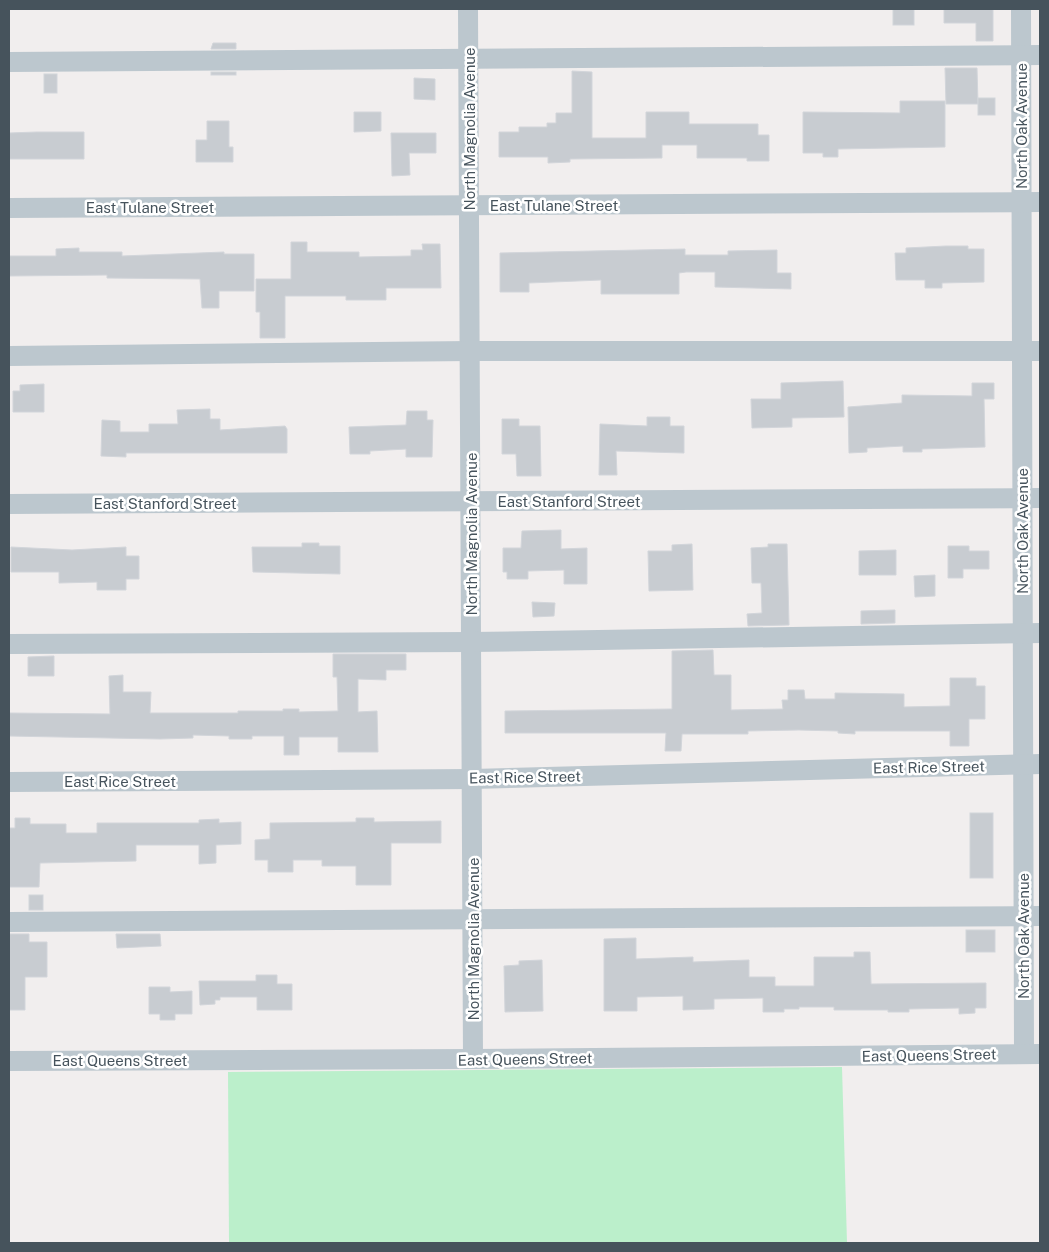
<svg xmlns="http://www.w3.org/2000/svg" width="1049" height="1252" font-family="'Public Sans',sans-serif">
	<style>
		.green { fill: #bbefcb }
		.building { fill: #c8ccd1; stroke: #d2d5da }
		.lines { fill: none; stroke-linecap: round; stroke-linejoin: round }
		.minor { stroke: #bcc7ce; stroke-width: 20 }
		.labels { text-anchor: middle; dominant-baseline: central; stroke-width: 5; stroke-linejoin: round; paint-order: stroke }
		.street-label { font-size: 15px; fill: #46535c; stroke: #fff }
	</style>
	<rect width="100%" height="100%" fill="#f1eeee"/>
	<polygon class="green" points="842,1067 847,1243 229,1243 228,1072"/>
	<g class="building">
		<rect x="893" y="9" width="21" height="16"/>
		<polygon points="944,9 993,9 993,41 976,41 976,23 944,23"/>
		<polygon points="213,43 236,43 236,49 211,49"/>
		<polygon points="945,68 977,68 978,104 946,104"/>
		<polygon points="572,71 592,72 592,138 646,138 646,112 689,112 689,124 758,124 758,135 769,135 769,161 747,161 747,158 697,158 697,145 662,145 662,158 570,159 570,162 548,163 548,157 499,157 499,132 519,132 519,127 547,127 547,123 556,123 556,113 572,113"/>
		<rect x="211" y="72" width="25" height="3"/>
		<rect x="44" y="74" width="13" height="19"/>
		<polygon points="414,78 435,79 435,100 414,99"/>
		<rect x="978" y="98" width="17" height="17"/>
		<polygon points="900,101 945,101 945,147 838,149 838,157 823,157 823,153 803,153 803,112 900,113"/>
		<polygon points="354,112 381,112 381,131 354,132"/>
		<polygon points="207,121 229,121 229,147 233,147 233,162 196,162 196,140 207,140"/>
		<polygon points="37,132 84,132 84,159 9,159 9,133"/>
		<polygon points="391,133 436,133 436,153 409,153 410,175 392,176"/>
		<polygon points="291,242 307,242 307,252 359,252 359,257 411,256 411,250 423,250 422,244 440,244 441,288 386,288 386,300 346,300 346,296 285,296 285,338 260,338 260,312 256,312 256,279 291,279"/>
		<polygon points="946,246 968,246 968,249 984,249 984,282 942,283 942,288 925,288 925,280 896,280 895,253 906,253 906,248"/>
		<polygon points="79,248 79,252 122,252 122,256 224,252 224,254 254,254 254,291 219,291 219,308 202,308 200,279 107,278 107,275 9,276 9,256 56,256 56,249"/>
		<polygon points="685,249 685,255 728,255 728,251 777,250 777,273 791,273 791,289 715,287 715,272 686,272 679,273 679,294 601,294 601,280 529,283 529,292 500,292 500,253"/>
		<polygon points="843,381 844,417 792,418 792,427 752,428 751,399 781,399 781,383"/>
		<polygon points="972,383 994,383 994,399 984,399 985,447 922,449 922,452 903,452 903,446 867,448 867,452 849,453 848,407 902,403 902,395 972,396"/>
		<polygon points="44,384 44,412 13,412 13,391 20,391 20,385"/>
		<polygon points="210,409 210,419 220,419 220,430 285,426 287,429 287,453 126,453 126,457 101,456 102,420 120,421 120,432 149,432 149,424 178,424 177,410"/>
		<polygon points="407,411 427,411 427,420 433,420 432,457 406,457 406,449 370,451 370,454 350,454 349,427 406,425"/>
		<polygon points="647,417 670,417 670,426 684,426 684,453 616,451 617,475 599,475 600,424 647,426"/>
		<polygon points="502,419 519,419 519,426 540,426 541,476 517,476 516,454 502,454"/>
		<polygon points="561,530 561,549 587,548 587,584 564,584 564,570 528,571 528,579 507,579 507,572 503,572 503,548 521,548 522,531"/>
		<polygon points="302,543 319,543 319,546 340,546 340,574 253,572 252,547 302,547"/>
		<polygon points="692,544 693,590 649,591 648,551 672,551 672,545"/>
		<polygon points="768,544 787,544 789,625 748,626 747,614 762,613 761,583 752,583 751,548 768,547"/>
		<polygon points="948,546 969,546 969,551 989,551 989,569 963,569 963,578 948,578"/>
		<polygon points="11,547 72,550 126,547 126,556 139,556 139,579 126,579 126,590 97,590 97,582 59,583 59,572 11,572"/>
		<polygon points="896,550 896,575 859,575 859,551"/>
		<polygon points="935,575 935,596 915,597 914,576"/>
		<polygon points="532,602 555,603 554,616 533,617"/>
		<polygon points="895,610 895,623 861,624 861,611"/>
		<polygon points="713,650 714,675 731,675 731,710 783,709 782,700 788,700 788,690 804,690 805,699 835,699 835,693 904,694 904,707 950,706 950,678 976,678 976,686 985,686 985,719 969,719 969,746 950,746 950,731 855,731 855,734 838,733 838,731 799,730 748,731 748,734 682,734 681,751 665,751 666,733 505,733 505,711 672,709 672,651"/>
		<polygon points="333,654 406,654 406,670 386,670 386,680 358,679 358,712 377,711 378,752 338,752 338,737 299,737 299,755 284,755 284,736 252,736 252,739 229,739 229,736 193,735 193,738 160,739 9,736 9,713 110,714 109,676 123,675 123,692 151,692 150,713 238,713 238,711 283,711 283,709 299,709 299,712 338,711 337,677 333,677"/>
		<polygon points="54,656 54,676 28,676 28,657"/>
		<rect x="970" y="813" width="23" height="65"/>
		<polygon points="15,818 30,818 30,824 66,824 66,833 97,833 97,823 199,823 199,820 219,819 219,823 241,822 241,844 216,845 216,863 199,864 199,845 136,845 136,861 40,863 39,887 9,887 9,828 15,828"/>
		<polygon points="356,818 374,818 374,822 441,821 441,843 391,843 391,885 356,885 356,866 322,866 322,860 293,860 293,872 268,872 268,860 255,860 255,840 270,839 270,823 356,822"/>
		<rect x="29" y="895" width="14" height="15"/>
		<rect x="966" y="930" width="29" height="22"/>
		<polygon points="9,934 29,934 29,942 47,942 47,977 25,977 25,1010 9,1010"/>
		<polygon points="116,934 160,934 161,946 117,948"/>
		<polygon points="636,938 636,959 693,957 693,962 749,960 749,977 775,977 775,986 814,986 814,957 854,957 854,952 870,952 871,984 986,983 986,1008 975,1008 975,1013 959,1014 959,1008 909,1009 909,1012 888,1012 888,1010 834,1010 834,1007 799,1007 799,1009 784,1009 784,1012 763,1012 763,998 714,999 714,1009 683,1010 683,996 637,997 637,1011 604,1011 604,939"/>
		<polygon points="542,960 543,1011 505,1012 504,966 519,965 519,961"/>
		<polygon points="256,975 277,975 277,984 292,984 292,1010 257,1010 257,997 220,997 220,1000 215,1000 215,1004 200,1005 199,981 256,981"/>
		<polygon points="149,987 170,987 170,992 192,991 192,1014 175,1014 175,1020 160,1020 160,1014 149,1014"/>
	</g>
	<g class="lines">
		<g class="minor">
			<polyline points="468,9 473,1059"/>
			<polyline points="1021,9 1024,1054"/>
			<polyline points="9,62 1040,55"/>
			<polyline points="9,208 1040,202"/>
			<polyline points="9,356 470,351 1040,351"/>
			<polyline points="9,504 1040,498"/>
			<polyline points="9,644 471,642 1040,633"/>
			<polyline points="9,782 472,779 1040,764"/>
			<polyline points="9,922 1040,916"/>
			<polyline points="9,1061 473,1059 1040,1054"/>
		</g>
	</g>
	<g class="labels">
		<g class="street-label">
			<text transform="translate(1021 126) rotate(-90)">North Oak Avenue</text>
			<text transform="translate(469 129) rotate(-90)">North Magnolia Avenue</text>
			<text x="554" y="205">East Tulane Street</text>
			<text x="150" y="207">East Tulane Street</text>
			<text x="569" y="501">East Stanford Street</text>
			<text x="165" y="503">East Stanford Street</text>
			<text transform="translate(1022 531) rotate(-90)">North Oak Avenue</text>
			<text transform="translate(471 534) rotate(-90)">North Magnolia Avenue</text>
			<text transform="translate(929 767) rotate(-1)">East Rice Street</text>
			<text transform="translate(525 777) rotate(-1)">East Rice Street</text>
			<text x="120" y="781">East Rice Street</text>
			<text transform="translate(1023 936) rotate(-90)">North Oak Avenue</text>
			<text transform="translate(473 939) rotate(-90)">North Magnolia Avenue</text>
			<text transform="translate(929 1055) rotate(-1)">East Queens Street</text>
			<text transform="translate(525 1059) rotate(-1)">East Queens Street</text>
			<text x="120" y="1060">East Queens Street</text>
		</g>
	</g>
	<rect width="1049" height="1252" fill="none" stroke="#46535c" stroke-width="20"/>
</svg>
